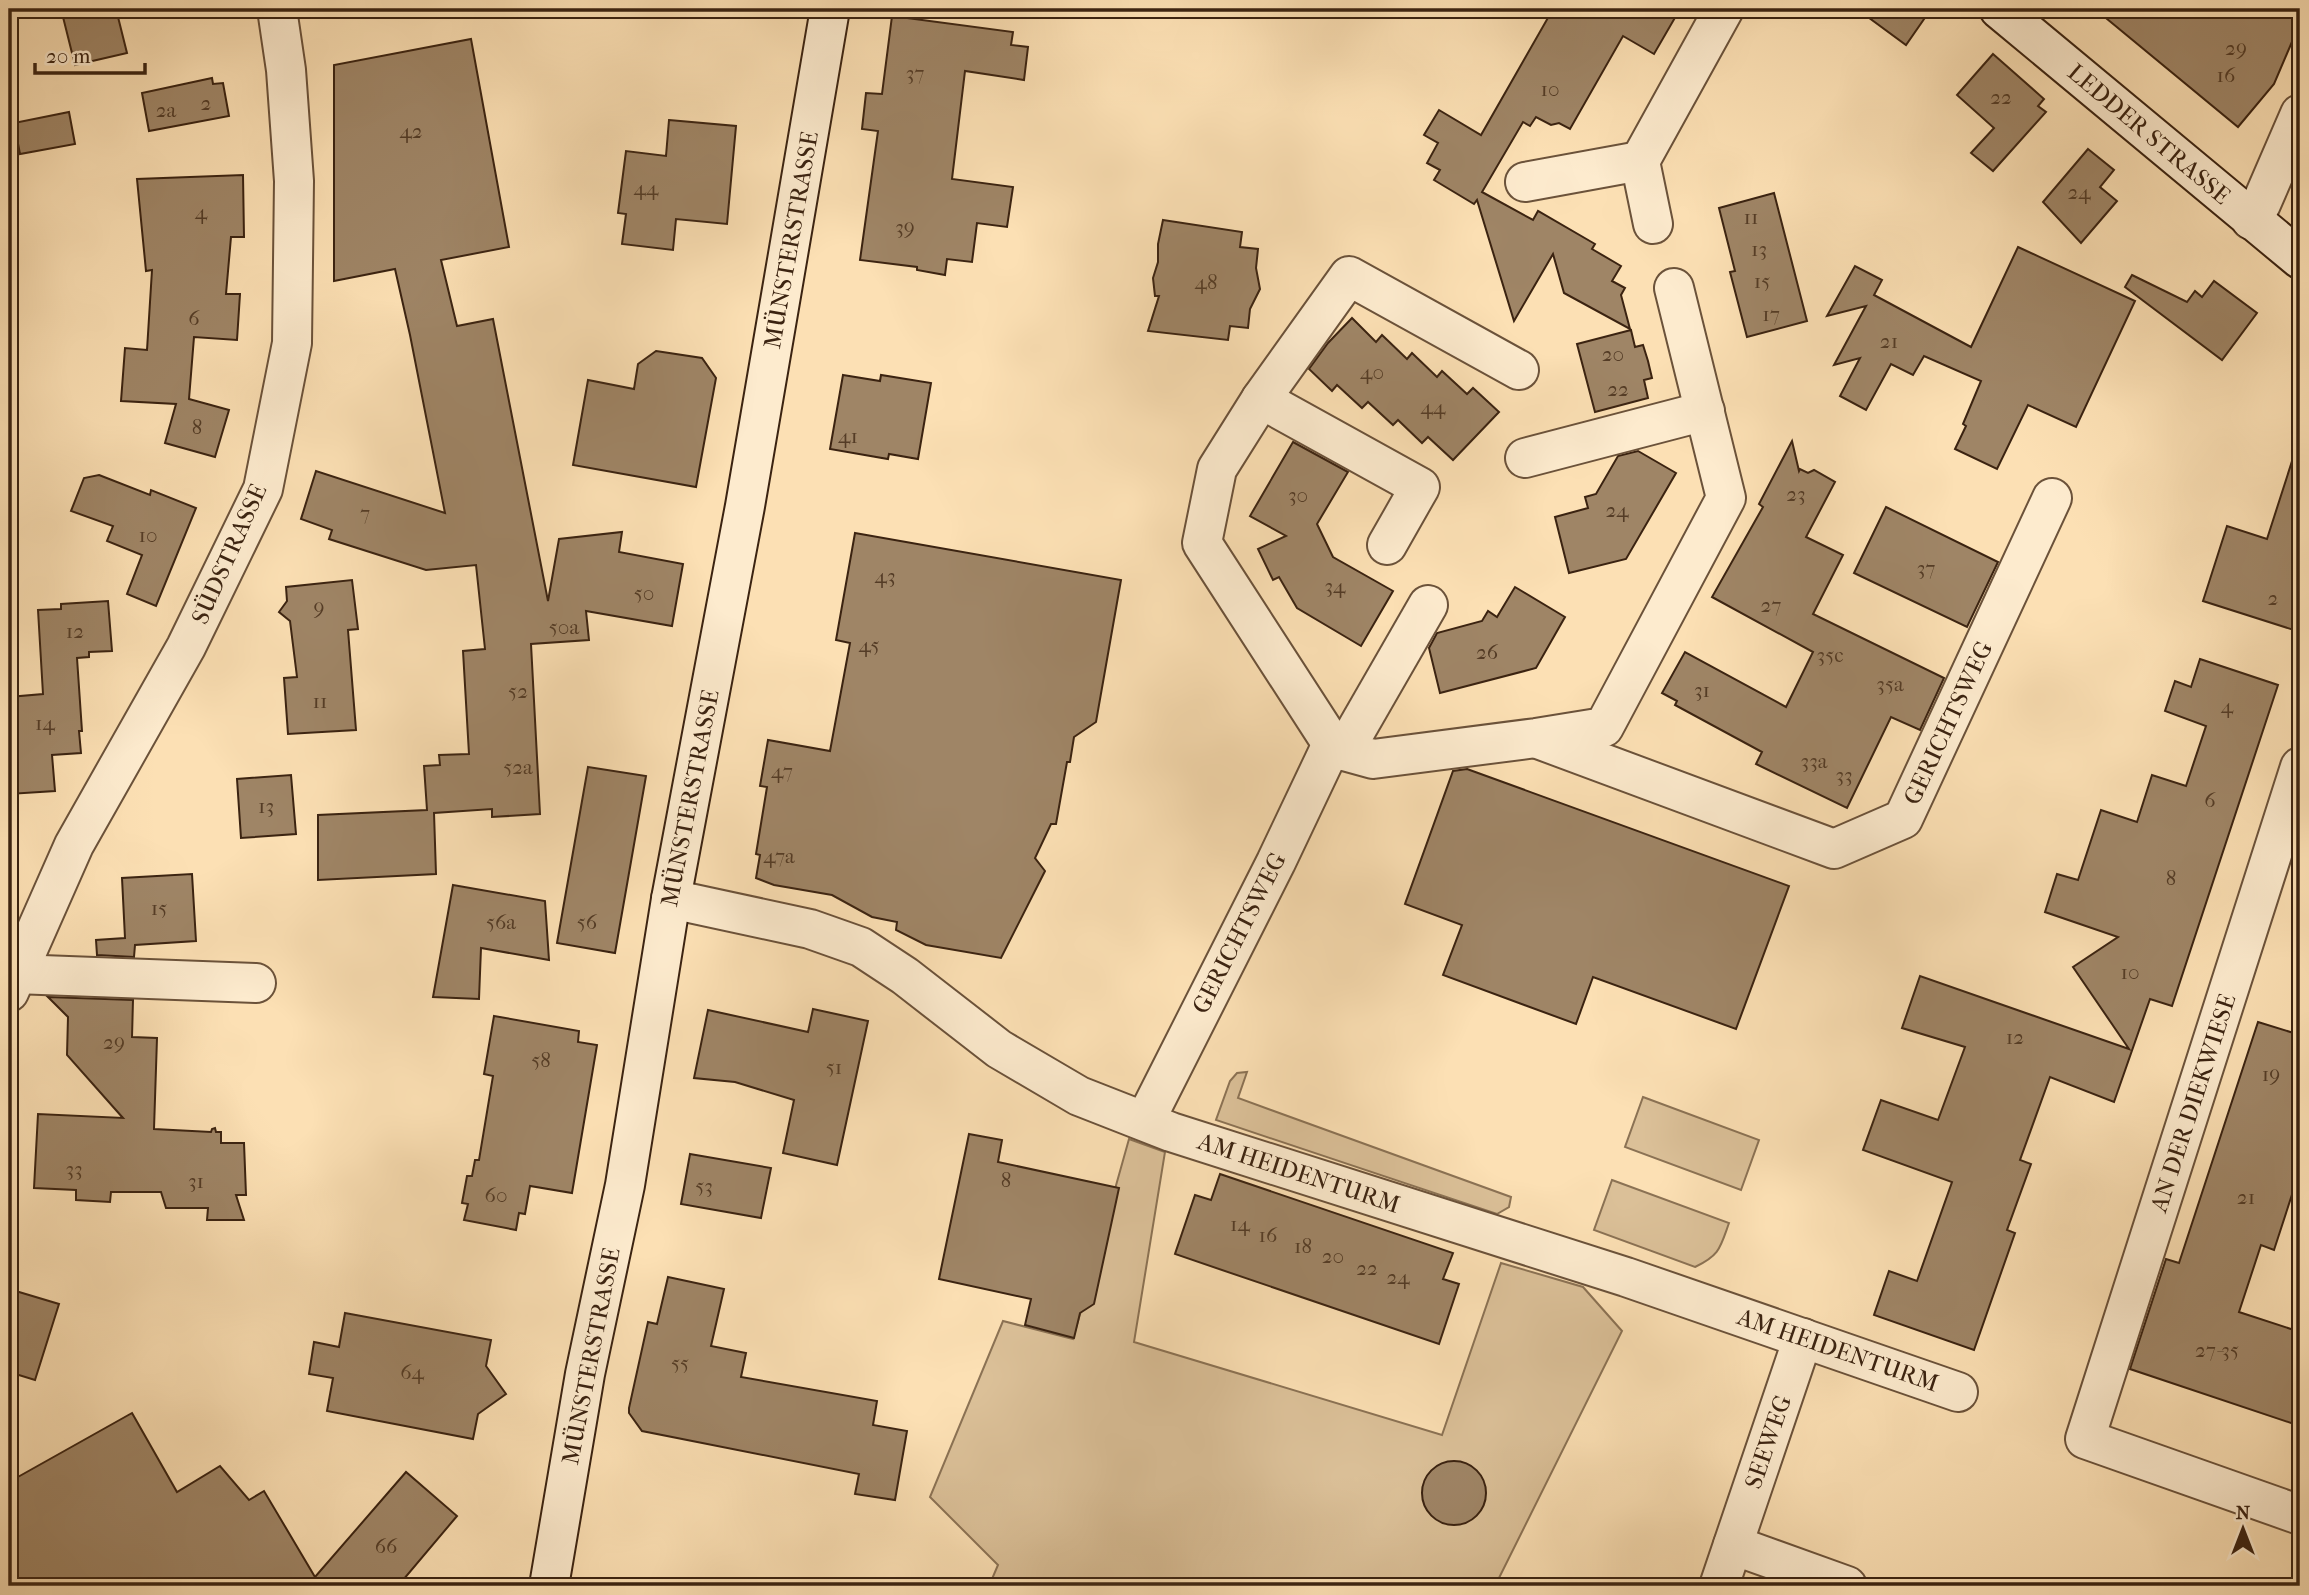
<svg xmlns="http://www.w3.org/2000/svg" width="2309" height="1595" font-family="'IM FELL French Canon',serif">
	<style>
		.green { fill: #dbc098; stroke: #8b7254; stroke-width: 2 }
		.building { fill: #9f8566; stroke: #3b2311; stroke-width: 2 }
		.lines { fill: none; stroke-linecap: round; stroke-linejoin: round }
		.minor-casing { stroke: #6b523a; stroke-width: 42 }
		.secondary-casing { stroke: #3b2311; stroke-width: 42 }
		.minor { stroke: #fdebce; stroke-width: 38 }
		.secondary { stroke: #fdebce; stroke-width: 38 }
		.labels { text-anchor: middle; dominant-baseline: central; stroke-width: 5; stroke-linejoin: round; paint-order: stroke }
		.number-label { font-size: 21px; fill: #543c26 }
		.street-label { font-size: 24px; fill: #3b2311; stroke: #fdebce }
	</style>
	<rect width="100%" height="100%" fill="#fce0b4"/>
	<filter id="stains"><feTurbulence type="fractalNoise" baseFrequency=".00286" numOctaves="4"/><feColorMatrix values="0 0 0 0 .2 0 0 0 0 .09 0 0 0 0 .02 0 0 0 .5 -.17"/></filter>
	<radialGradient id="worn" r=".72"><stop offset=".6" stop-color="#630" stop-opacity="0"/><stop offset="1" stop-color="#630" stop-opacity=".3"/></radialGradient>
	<g class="green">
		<polygon points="1247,1072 1238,1098 1511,1197 1509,1207 1497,1214 1216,1120 1230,1081 1237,1073"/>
		<polygon points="1643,1097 1759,1140 1741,1190 1625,1147"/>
		<polygon points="1129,1139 1165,1152 1134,1342 1442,1435 1501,1263 1583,1287 1622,1331 1495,1586 989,1586 998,1565 930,1497 1003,1321 1073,1339"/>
		<path d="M1612,1180L1729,1223C1720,1248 1720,1255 1695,1267L1594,1230Z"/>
	</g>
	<g class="building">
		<polygon points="95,9 116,9 127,53 75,65 63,17"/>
		<polygon points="1553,9 1680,9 1654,54 1623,36 1570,129 1559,123 1551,125 1536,117 1530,126 1523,122 1482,192 1533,220 1538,211 1595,244 1592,249 1621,266 1612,281 1625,288 1621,295 1630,329 1564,293 1553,254 1514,321 1477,200 1474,204 1434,180 1440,170 1427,163 1438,143 1424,135 1439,110 1481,135"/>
		<polygon points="1857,9 1931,9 1906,45"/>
		<polygon points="2095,9 2300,9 2300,23 2274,84 2238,127"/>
		<polygon points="892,16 1013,32 1011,45 1028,47 1024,80 965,71 952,179 1013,187 1007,227 977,223 972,262 947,259 945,275 917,270 917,267 860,260 878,131 862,129 866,93 882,94"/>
		<polygon points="471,39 509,247 441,260 457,326 493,319 548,601 559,539 622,532 619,552 683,564 672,626 586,611 589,640 531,644 540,814 492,817 492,809 434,813 436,874 318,880 318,815 427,810 424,766 440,765 439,755 469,754 463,651 485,649 476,565 426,570 329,539 332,530 301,519 316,471 445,513 410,335 395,269 334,281 334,65"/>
		<polygon points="1993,54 2044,99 2038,106 2046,112 1993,171 1971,153 1994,128 1957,95"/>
		<polygon points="212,78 213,84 223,83 229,116 149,131 142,93"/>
		<polygon points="69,112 75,144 20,154 14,123"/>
		<polygon points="669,120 736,126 727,224 676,219 673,250 622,244 626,214 618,213 626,151 666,156"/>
		<polygon points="2088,149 2114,170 2100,187 2117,201 2081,243 2043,202"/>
		<polygon points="243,175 244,237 231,237 226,294 240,294 237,340 194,337 189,399 229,410 215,457 165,443 176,404 121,401 125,348 147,350 152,270 146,271 137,179"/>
		<polygon points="1774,193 1807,321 1747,337 1730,272 1735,271 1719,208"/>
		<polygon points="1163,220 1242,232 1240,247 1258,249 1256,268 1260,289 1250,309 1248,328 1230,326 1228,340 1148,331 1159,296 1155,296 1153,278 1158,262 1158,244"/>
		<polygon points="2018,247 2135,301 2076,427 2028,405 1997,469 1955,449 1966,426 1963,424 1981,381 1924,356 1913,375 1891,364 1866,410 1840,396 1860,358 1834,365 1866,306 1827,316 1855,266 1882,280 1874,295 1971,347"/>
		<polygon points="2132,275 2187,302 2195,291 2202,297 2214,281 2257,313 2222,360 2125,287"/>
		<polygon points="1352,318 1376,342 1382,335 1407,359 1412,353 1437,377 1442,371 1467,394 1473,388 1499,412 1453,460 1428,437 1422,443 1398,420 1393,425 1368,402 1362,408 1337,385 1332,391 1309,369 1328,343"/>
		<polygon points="1631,330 1635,347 1643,345 1648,361 1652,378 1644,380 1648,398 1595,412 1577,344"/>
		<polygon points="656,351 702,358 716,378 696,487 573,465 588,380 634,389 638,364"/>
		<polygon points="843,375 880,381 881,375 931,383 918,459 889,454 888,459 830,449"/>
		<polygon points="1792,441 1799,471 1800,469 1808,473 1814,470 1835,482 1806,537 1843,555 1813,614 1944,678 1920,730 1891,717 1847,808 1756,764 1762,752 1675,705 1677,701 1662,693 1685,652 1786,707 1813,652 1712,597 1763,507 1759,504"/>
		<polygon points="1293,442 1348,472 1317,524 1333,557 1393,591 1361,646 1297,608 1279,577 1273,580 1258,549 1286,536 1250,516"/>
		<polygon points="1638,451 1676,473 1626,559 1569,573 1555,517 1588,508 1585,497 1596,494 1618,456"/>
		<polygon points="2294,455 2300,456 2300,632 2203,601 2227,526 2267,539"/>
		<polygon points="99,475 150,495 151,490 196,508 156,606 127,594 142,555 107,541 113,526 71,511 84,478"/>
		<polygon points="1886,507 1998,562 1967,627 1854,573"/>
		<polygon points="855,533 1121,580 1096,722 1074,737 1070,762 1067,762 1056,824 1051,824 1035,858 1045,871 1001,958 926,945 896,930 897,922 872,917 832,895 774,885 756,878 760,855 756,854 767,787 760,786 768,740 830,751 850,643 836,640"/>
		<polygon points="352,580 358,629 348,630 356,730 288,734 284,678 297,677 290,621 279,612 287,601 286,587"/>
		<polygon points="1515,587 1565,617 1536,668 1440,693 1429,648 1437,633 1482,621 1488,611 1497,617"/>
		<polygon points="108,601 112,651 89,652 89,657 77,658 82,731 79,731 81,753 52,755 55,791 9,794 9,697 43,694 38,610 61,609 61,604"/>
		<polygon points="2200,659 2278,685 2172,1006 2150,999 2114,1102 2050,1077 2020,1160 2031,1164 2007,1230 2015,1233 1974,1350 1874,1315 1889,1271 1917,1281 1952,1182 1863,1150 1881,1100 1938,1120 1965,1047 1902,1028 1920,976 2129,1049 2073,967 2118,937 2045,912 2057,874 2078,880 2101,810 2137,822 2152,775 2186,786 2206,726 2165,711 2175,681 2191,687"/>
		<polygon points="588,767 646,776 615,953 557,943"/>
		<polygon points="1467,769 1789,886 1736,1029 1593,977 1576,1024 1443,975 1462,925 1405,904 1453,771"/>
		<polygon points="291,775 296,834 241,838 237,779"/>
		<polygon points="192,874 196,941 135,945 134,957 97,955 96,940 125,938 122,878"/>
		<polygon points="453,885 545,901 549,960 481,948 479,999 433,997"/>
		<polygon points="48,997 133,1000 132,1037 157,1038 154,1129 211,1132 212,1129 215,1128 216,1132 221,1132 221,1143 244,1143 246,1195 236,1195 244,1220 207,1220 208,1208 166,1208 161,1192 111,1192 110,1202 76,1200 76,1190 34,1188 38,1114 123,1118 67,1055 68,1017"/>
		<polygon points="813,1009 868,1021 837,1165 783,1153 794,1100 735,1082 694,1078 708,1010 808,1032"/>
		<polygon points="494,1016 579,1031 578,1042 597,1045 572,1193 530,1186 525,1214 519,1213 516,1230 464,1220 468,1204 462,1203 467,1176 472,1176 475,1160 479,1160 493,1076 484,1074"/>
		<polygon points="2258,1022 2300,1035 2300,1170 2274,1250 2261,1245 2239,1312 2300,1332 2300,1426 2130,1369 2166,1259 2179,1263"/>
		<polygon points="969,1134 1002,1140 998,1162 1119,1188 1094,1304 1080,1313 1074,1338 1025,1325 1031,1299 939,1279"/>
		<polygon points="690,1154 771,1168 761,1218 681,1204"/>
		<polygon points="1220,1174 1453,1253 1443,1279 1459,1284 1439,1344 1175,1254 1195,1195 1211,1200"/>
		<polygon points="668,1277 724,1289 711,1346 746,1353 741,1377 877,1401 873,1425 907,1431 895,1500 855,1494 859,1474 642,1431 629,1413 629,1408 648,1322 657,1324"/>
		<polygon points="9,1289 59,1304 35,1380 9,1372"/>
		<polygon points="345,1313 491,1340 486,1366 506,1394 478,1414 473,1439 327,1411 333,1378 309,1374 314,1342 339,1347"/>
		<polygon points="132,1413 177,1492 220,1466 249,1500 264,1491 315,1577 406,1472 457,1516 398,1586 9,1586 9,1482"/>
		<circle cx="1454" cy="1493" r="32"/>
	</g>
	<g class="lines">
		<defs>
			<g id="minor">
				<polyline points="1525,182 1640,161"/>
				<polyline points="2251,220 2261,204 2300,114"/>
				<polyline points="1653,224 1640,161 1724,9"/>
				<polyline points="1519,370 1349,276 1261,399 1217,469 1202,543 1332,744 1344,751 1373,759 1536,738 1604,727 1726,498 1674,288"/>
				<polyline points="1261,399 1420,487 1387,545"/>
				<polyline points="1525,458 1705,411"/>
				<polyline points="1538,739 1834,849 1903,819 2052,498"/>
				<polyline points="1344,751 1428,605"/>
				<polyline points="2300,767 2085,1439 2300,1515"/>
				<polyline points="671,899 810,929 861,947 905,976 999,1049 1079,1096 1171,1132 1626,1277 1958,1392"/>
				<polyline points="15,974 256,983"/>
				<polyline points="9,992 74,845 186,647 263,489 292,343 294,181 286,70 277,9"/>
				<polyline points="1145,1121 1276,862 1332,744"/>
				<polyline points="1733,1545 1847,1586"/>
				<polyline points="1719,1586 1803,1338"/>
			</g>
			<g id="secondary">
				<polyline points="1999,9 2300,259"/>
				<polyline points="549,1586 585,1374 625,1185 671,899 745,506 830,9"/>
			</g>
		</defs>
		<use href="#minor" class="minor-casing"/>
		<use href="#secondary" class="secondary-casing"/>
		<use href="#minor" class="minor"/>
		<use href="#secondary" class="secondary"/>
	</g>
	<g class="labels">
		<g class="number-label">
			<text x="2236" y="48">29</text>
			<text x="915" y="73">37</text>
			<text x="2226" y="75">16</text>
			<text x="1550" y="89">10</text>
			<text x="2001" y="97">22</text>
			<text x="206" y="103">2</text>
			<text x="166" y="110">2a</text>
			<text x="411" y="131">42</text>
			<text x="646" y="188">44</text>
			<text x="2079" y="192">24</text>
			<text x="201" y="212">4</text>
			<text x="1751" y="217">11</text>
			<text x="905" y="227">39</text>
			<text x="1759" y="249">13</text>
			<text x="1762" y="281">15</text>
			<text x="1206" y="282">48</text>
			<text x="1771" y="314">17</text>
			<text x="194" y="318">6</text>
			<text x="1889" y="341">21</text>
			<text x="1613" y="354">20</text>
			<text x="1372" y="372">40</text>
			<text x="1618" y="389">22</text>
			<text x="1433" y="407">44</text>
			<text x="197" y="427">8</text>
			<text x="848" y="436">41</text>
			<text x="1796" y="494">23</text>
			<text x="1298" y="495">30</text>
			<text x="1617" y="510">24</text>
			<text x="365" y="513">7</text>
			<text x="148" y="535">10</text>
			<text x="1926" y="568">37</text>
			<text x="885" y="576">43</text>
			<text x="1335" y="586">34</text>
			<text x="644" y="593">50</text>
			<text x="2273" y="598">2</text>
			<text x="1771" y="605">27</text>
			<text x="319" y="607">9</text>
			<text x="564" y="627">50a</text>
			<text x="75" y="631">12</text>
			<text x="869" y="645">45</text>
			<text x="1487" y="652">26</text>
			<text x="1830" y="655">35c</text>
			<text x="1890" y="684">35a</text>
			<text x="1702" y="690">31</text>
			<text x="518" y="691">52</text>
			<text x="320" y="701">11</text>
			<text x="2227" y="706">4</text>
			<text x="45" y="723">14</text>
			<text x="1814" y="761">33a</text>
			<text x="518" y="767">52a</text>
			<text x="782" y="771">47</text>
			<text x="1844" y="775">33</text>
			<text x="2210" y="800">6</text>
			<text x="266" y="806">13</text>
			<text x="779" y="856">47a</text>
			<text x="2171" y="878">8</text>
			<text x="159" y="908">15</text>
			<text x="501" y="922">56a</text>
			<text x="587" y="922">56</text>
			<text x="2130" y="972">10</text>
			<text x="2015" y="1037">12</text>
			<text x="114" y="1042">29</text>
			<text x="541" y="1060">58</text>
			<text x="834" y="1067">51</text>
			<text x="2271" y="1074">19</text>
			<text x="74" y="1169">33</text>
			<text x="1006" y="1180">8</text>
			<text x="196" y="1181">31</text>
			<text x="704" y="1186">53</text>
			<text x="496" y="1195">60</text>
			<text x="2246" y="1197">21</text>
			<text x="1240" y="1224">14</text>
			<text x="1268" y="1235">16</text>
			<text x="1303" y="1246">18</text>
			<text x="1333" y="1256">20</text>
			<text x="1367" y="1268">22</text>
			<text x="1398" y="1277">24</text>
			<text x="2217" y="1350">27-35</text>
			<text x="680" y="1363">55</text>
			<text x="412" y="1372">64</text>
			<text x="386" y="1546">66</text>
		</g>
		<g class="street-label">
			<text transform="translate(2149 134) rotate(40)">LEDDER STRASSE</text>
			<text transform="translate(791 240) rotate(-80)">MÜNSTERSTRASSE</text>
			<text transform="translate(229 554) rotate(-66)">SÜDSTRASSE</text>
			<text transform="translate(1948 723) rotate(-65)">GERICHTSWEG</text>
			<text transform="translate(690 798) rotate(-79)">MÜNSTERSTRASSE</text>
			<text transform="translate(1239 933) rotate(-63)">GERICHTSWEG</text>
			<text transform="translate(2193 1103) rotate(-72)">AN DER DIEKWIESE</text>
			<text transform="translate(1299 1173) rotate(18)">AM HEIDENTURM</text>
			<text transform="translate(1838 1350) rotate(19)">AM HEIDENTURM</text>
			<text transform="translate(591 1356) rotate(-79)">MÜNSTERSTRASSE</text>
			<text transform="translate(1768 1442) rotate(-71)">SEEWEG</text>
		</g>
	</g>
	<rect width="2309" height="1595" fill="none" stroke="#fce0b4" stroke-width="35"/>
	<rect x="10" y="10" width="2288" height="1574" fill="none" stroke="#3b2311" stroke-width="3.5"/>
	<rect x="18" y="18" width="2274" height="1560" fill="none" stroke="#3b2311" stroke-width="2"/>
	<g transform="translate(2243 1529)" stroke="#fdebce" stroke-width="5" paint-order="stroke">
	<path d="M0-5L12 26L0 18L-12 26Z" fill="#3b2311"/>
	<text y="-10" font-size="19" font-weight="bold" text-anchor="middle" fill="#3b2311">N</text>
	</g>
	<path d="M35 63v10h110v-10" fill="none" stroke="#3b2311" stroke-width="3.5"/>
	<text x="46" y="63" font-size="21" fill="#3b2311" stroke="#fdebce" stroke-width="5" paint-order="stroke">20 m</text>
	<rect width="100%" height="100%" filter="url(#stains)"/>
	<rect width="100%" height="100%" fill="url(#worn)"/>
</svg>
